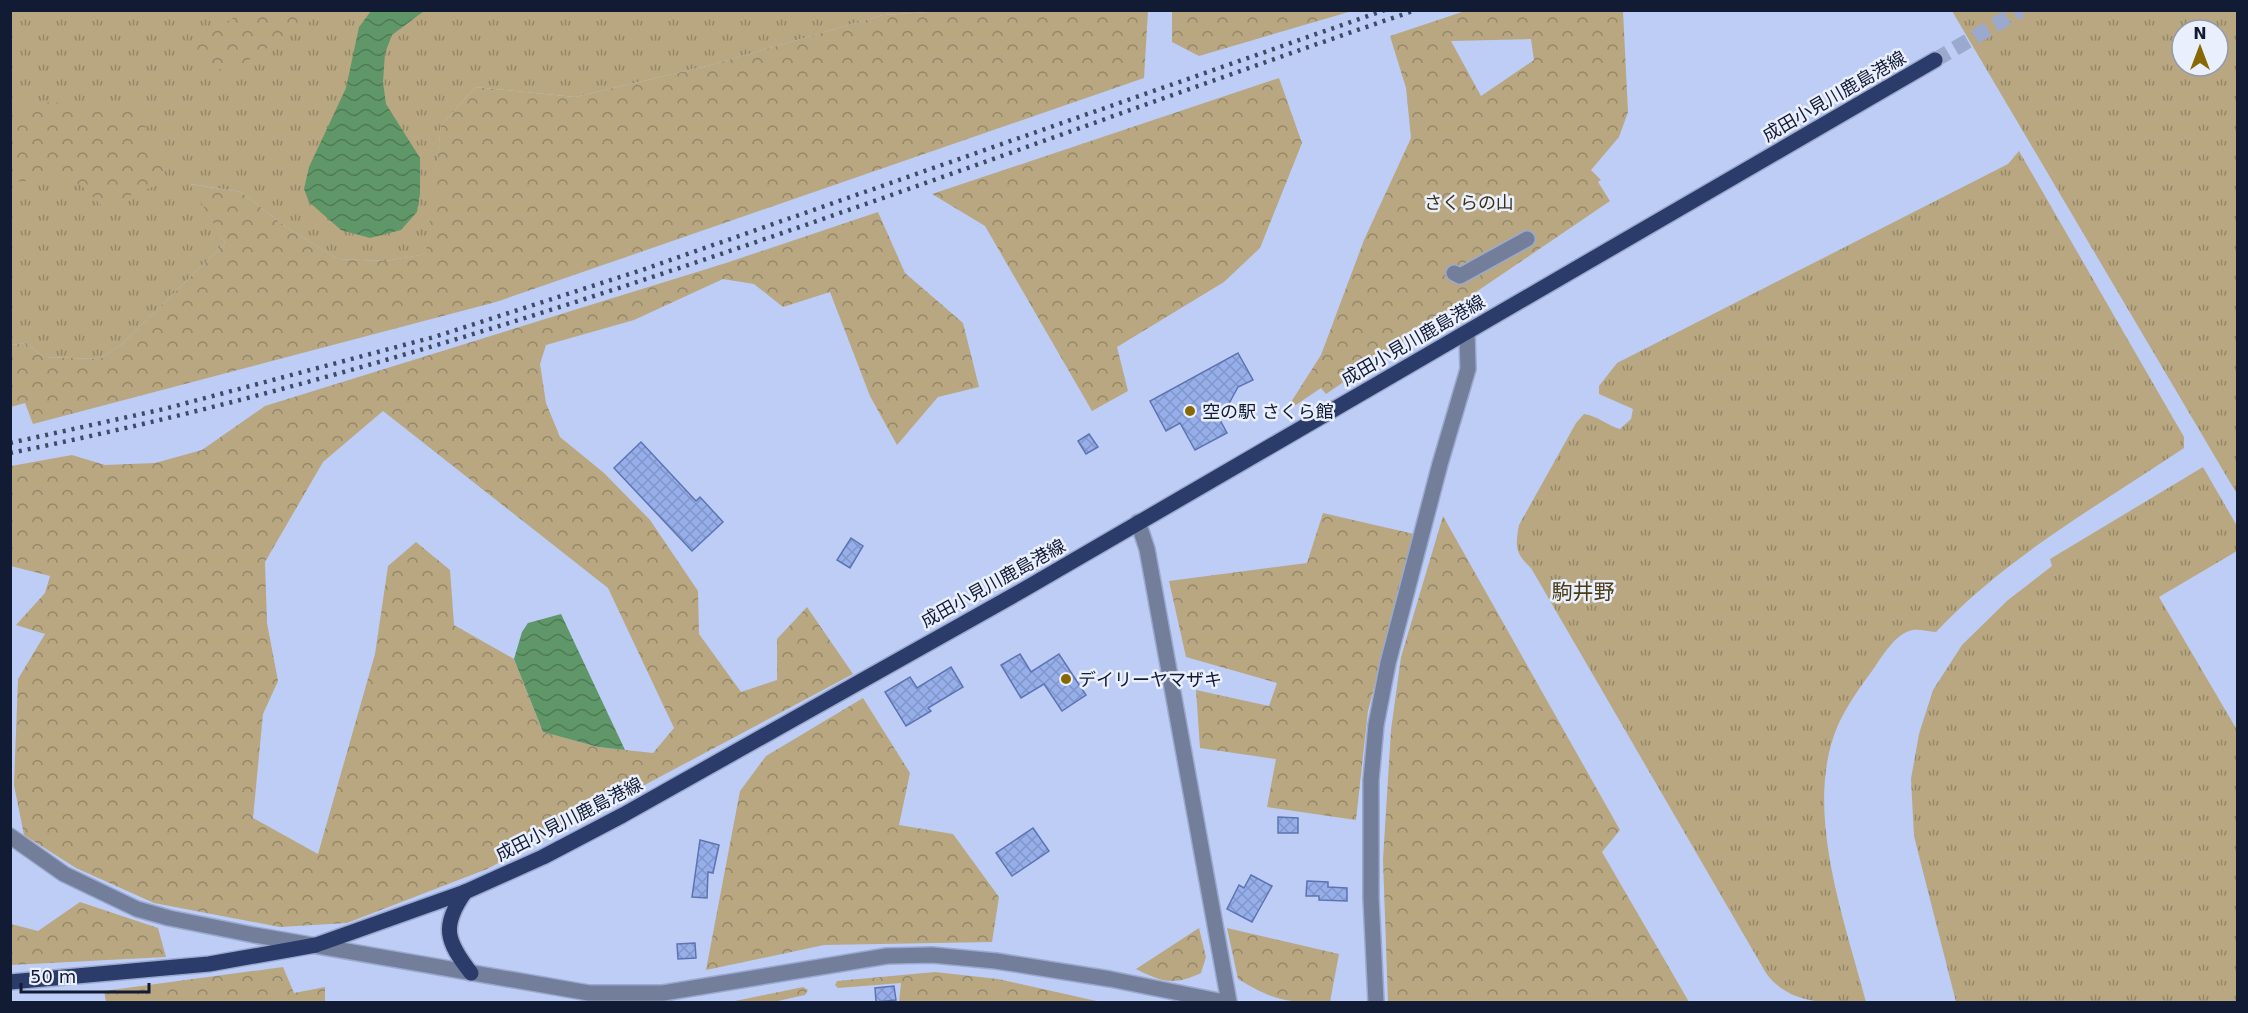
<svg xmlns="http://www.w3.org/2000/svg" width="2248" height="1013" font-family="'DejaVu Sans','Noto Sans JP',sans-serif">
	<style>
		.grass { fill: url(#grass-tufts); fill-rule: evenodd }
		.forest { fill: url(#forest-crowns); fill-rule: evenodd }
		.water { fill: url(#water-waves) }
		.building { fill: url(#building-cross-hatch); stroke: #5e74b2; stroke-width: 1.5 }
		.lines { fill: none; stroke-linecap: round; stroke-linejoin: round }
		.major-tunnel { stroke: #9ba9cf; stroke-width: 15; stroke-dasharray: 15 8; stroke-linecap: butt }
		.minor-casing { stroke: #9ba9cf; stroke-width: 18 }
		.major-casing { stroke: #9ba9cf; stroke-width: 18 }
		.minor { stroke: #737e9a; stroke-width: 15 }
		.major { stroke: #2b3b6a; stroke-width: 15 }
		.rail { stroke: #3f4a67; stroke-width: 4.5; stroke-dasharray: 3 6; stroke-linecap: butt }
		.poi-dot { fill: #886805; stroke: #e9effc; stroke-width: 2 }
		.labels { text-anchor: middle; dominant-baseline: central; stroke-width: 5; stroke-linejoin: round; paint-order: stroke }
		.street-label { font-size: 18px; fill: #121b34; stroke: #e9effc }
		.park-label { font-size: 18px; fill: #3d3113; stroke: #e9effc }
		.poi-label { font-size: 18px; fill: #121b34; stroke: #e9effc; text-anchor: start }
		.quarter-label { font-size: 21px; fill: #4b3c14; stroke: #e9effc }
	</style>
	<defs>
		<pattern id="grass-tufts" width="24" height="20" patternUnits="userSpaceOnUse" patternTransform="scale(1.5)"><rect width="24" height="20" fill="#b8a780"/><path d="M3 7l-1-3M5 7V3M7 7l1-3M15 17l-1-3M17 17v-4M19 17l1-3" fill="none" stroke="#94876a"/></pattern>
		<pattern id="forest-crowns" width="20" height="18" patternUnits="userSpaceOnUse" patternTransform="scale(1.5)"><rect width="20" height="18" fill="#b8a780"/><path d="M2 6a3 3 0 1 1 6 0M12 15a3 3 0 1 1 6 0" fill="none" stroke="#94876a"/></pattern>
		<pattern id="water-waves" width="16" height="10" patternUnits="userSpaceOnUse" patternTransform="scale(1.5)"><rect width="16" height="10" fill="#609768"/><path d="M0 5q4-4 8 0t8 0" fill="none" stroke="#4e7a56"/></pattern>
		<pattern id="building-cross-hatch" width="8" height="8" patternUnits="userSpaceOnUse" patternTransform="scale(1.5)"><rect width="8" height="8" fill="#96aeea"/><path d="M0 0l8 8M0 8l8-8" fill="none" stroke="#8095c9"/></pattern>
	</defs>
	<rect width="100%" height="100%" fill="#bdcdf6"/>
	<g class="grass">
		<polygon points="11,11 943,11 883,15 711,65 575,97 475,87 441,126 427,254 385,261 338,259 286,227 241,192 191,184 225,243 121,345 100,359 44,357 26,343 11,345"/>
		<path d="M1952,11H2237V494ZM2182,30H2218V66H2182Z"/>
		<path d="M2019,151L2184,437V448C2099,505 2006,557 1936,632C1929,632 1920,629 1913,630C1895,633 1882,657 1872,671C1860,687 1846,707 1838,725C1802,808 1845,921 1866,1002C1829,1003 1790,1006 1766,973L1531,568C1515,553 1515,546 1519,525L1576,423L1584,414C1598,416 1606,425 1620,429L1631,419L1633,409L1599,394V386L1617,363L2008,164Z"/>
		<polygon points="2203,467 2237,526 2237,551 2159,597 2237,730 2237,1002 1956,1002 1914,836 1911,779 1919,734 1933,690 1962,645 2008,600 2052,566 2050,559"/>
	</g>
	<g class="forest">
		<polygon points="244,11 244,10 326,11 228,73 197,58 190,45"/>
		<polygon points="943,11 1148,11 1144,78 496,302 33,424 25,403 11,407 11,345 26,343 44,357 100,359 121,345 225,243 190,184 241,192 286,227 338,259 385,261 426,254 441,126 475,87 575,97 711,65 883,15"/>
		<polygon points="1172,11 1172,10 1352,11 1199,56 1172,42"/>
		<path d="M1465,11H1623L1628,112L1619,137L1591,170L1601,180L1598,182L1610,201L1326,394L1321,388L1284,413L1321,355L1364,240L1411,138L1406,88L1390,36ZM1531,39L1534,60L1481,96L1451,41Z"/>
		<polygon points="1279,78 1302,143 1260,248 1224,282 1117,347 1128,391 1092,411 985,226 932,194"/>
		<polygon points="45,102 137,107 168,181 102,206 81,185 52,179 11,182 11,113"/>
		<path d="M878,212L905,273L963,323L979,387L938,397L897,445L870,396L830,292L783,307L754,284L723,279L634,320L546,345L540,364L546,403L560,437L604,473L650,520L698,591L699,634L741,692L777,680V639L807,607L853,674L487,869L347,923L280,927L154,903L76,868L24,835L14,785L18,679L45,634L16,625L45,593L50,576L11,566V466L72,455L105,465L155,463L202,450L265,406L726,263ZM383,411L608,588L674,728L653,753L598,747L543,732L514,659L454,625L450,570L416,542L388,566L375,654L318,854L253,818L263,714L278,681L267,623L265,562L323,462Z"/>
		<polygon points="1323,513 1414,534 1368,711 1356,820 1267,807 1276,759 1200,748 1196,690 1269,706 1277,683 1186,657 1169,581 1307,563"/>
		<polygon points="1443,516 1620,830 1602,852 1689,1002 1388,1002 1383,860 1391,730 1401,657"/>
		<polygon points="863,698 910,773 899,825 953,834 999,897 992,942 824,945 706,970 740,791 766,756"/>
		<polygon points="80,902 158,928 166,957 11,965 11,924 38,931"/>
		<path d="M1199,928L1206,957L1201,973C1173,986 1162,982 1136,969Z"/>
		<path d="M1227,928L1339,954L1330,1002C1286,1003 1275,1001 1238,979Z"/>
		<polygon points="283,967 294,993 325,987 325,1002 106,1002 104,991"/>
		<polygon points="935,972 998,979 1101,1002 899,1002 901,983 838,988 835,985 837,981"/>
		<polygon points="803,987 808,990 805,995 773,1002 730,1002"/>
	</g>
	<g class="water">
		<polygon points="371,11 424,11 392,35 385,53 383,82 386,104 420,158 420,194 417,212 401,230 370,238 341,230 309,202 304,189 309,167 346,88 359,27"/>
		<polygon points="561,614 625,750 598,747 543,732 514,659 522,632 528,623"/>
	</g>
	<g class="building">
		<polygon points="1238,353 1253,380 1238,387 1220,420 1227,433 1195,450 1180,423 1166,431 1150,401"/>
		<polygon points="1089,434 1098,447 1086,454 1078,441"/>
		<polygon points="641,442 696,501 700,497 723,522 692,551 614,468"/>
		<polygon points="851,538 863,546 850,568 837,560"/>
		<polygon points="1020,654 1031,672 1059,654 1086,695 1062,711 1044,684 1021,698 1001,665"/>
		<polygon points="951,667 963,687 928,708 931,711 906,726 885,692 910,677 917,688"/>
		<polygon points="1278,817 1298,818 1298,833 1278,833"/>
		<polygon points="1033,828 1049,851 1012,876 996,853"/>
		<polygon points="700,840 719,845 713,873 708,872 707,898 692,897"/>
		<polygon points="1251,875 1272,886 1252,922 1227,909 1239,885 1244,888"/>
		<polygon points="1307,881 1328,882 1328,887 1347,888 1347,901 1319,900 1319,896 1306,896"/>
		<polygon points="695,943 696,958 678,959 677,944"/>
		<polygon points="894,986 896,1000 876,1002 875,988"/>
	</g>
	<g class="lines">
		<polyline class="major-tunnel" points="1935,60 2021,10"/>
		<defs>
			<g id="minor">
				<polyline points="1454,273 1460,276 1527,239"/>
				<polyline points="1138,522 1147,549 1229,1002"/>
				<polyline points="10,836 64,874 137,909 169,918 254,935 589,993 663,993 887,956 932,955 996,961 1110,979 1224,1002"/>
				<polyline points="1376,1002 1371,898 1371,780 1376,725 1388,663 1440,464 1468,369 1467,332"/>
			</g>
			<g id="major">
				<path d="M465,892C441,926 446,941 471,973"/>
				<polyline points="10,982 209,964 316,945 465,892 543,857 623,815 1023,590 1935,60"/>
			</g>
		</defs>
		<use href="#minor" class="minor-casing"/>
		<use href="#major" class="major-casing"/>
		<use href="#minor" class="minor"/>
		<use href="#major" class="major"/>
		<g class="rail">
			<polyline points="10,443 164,409 434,337 639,271 1385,10"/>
			<path d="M10,453C493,356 951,168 1416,10"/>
		</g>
	</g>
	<g class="poi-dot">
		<circle cx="1190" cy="411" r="6"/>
		<circle cx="1066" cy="679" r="6"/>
	</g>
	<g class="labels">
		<g class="street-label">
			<text transform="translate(1834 96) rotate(-30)">成田小見川鹿島港線</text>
			<text transform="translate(1413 340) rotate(-30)">成田小見川鹿島港線</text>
			<text transform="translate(993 583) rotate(-29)">成田小見川鹿島港線</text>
			<text transform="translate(569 819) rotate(-27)">成田小見川鹿島港線</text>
		</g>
		<g class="park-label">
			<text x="1469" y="202">さくらの山</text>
		</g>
		<g class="poi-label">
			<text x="1202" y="411">空の駅 さくら館</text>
			<text x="1078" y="679">デイリーヤマザキ</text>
		</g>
		<g class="quarter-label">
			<text x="1583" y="592">駒井野</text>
		</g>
	</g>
	<rect width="2248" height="1013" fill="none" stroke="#121b34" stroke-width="24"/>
	<g transform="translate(2200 48)"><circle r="28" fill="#e9effc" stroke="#939aac" stroke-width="1.5"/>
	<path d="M0-4.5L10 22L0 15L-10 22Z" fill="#886805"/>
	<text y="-9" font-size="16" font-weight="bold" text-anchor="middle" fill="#121b34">N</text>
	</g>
	<path d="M21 983v9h128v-9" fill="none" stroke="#121b34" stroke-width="3"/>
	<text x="30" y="983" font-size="18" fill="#121b34" stroke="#e9effc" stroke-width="4.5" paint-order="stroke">50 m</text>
</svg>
